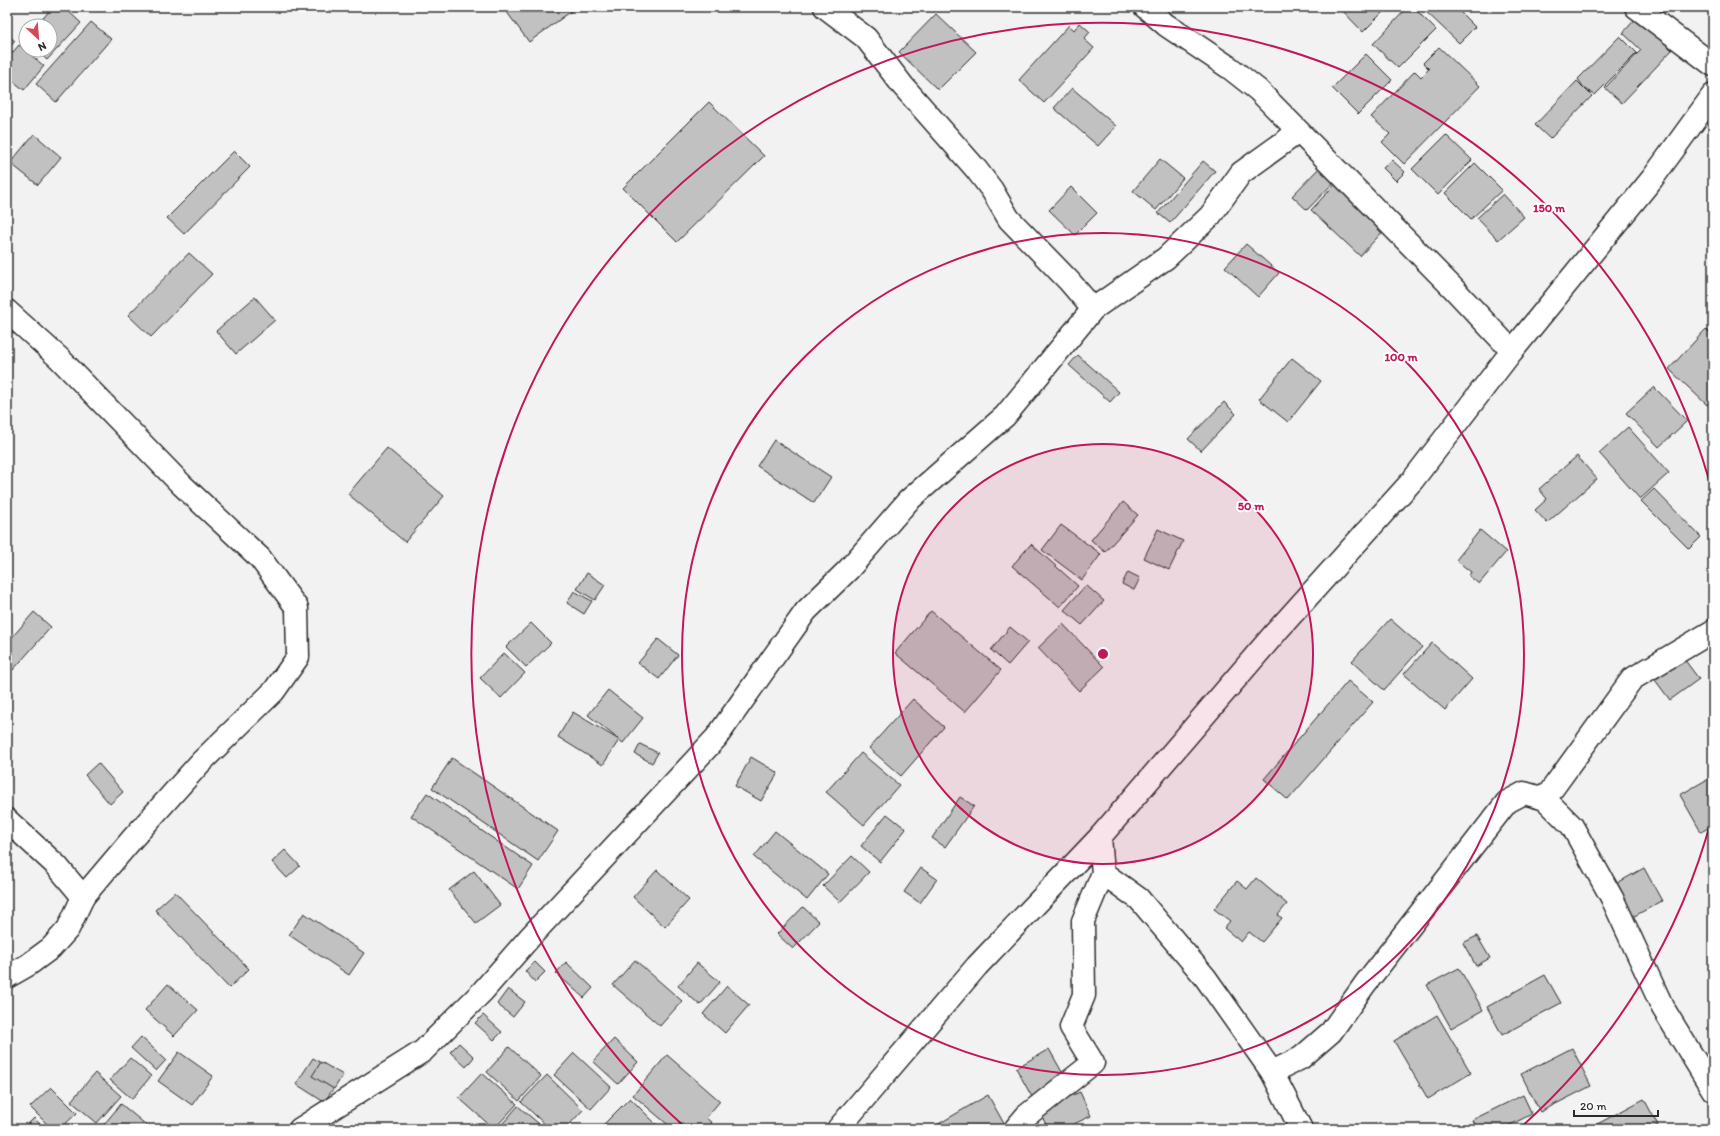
<svg xmlns="http://www.w3.org/2000/svg" width="1720" height="1136" font-family="Itim,sans-serif">
	<style>
		.building { fill: #c1c1c1; stroke: #2b2b2b }
		.lines { fill: none; stroke-linecap: round; stroke-linejoin: round }
		.street-casing { stroke: #2b2b2b; stroke-width: 25 }
		.secondary-casing { stroke: #2b2b2b; stroke-width: 25 }
		.street { stroke: #fff; stroke-width: 22 }
		.secondary { stroke: #fff; stroke-width: 22 }
		.ring { fill: none; stroke: #c2185b; stroke-width: 2 }
		.centre { fill: #c2185b; stroke: #fff; stroke-width: 2 }
		.ring-label { font-size: 12px; text-anchor: middle; font-weight: bold; fill: #c2185b; stroke: #fff; stroke-width: 4; stroke-linejoin: round; paint-order: stroke }
	</style>
	<rect width="100%" height="100%" fill="#f2f2f2"/>
	<filter id="ink" filterUnits="userSpaceOnUse"><feTurbulence type="fractalNoise" baseFrequency=".025" numOctaves="2"/><feDisplacementMap in="SourceGraphic" scale="8" xChannelSelector="R" yChannelSelector="G"/><feConvolveMatrix kernelMatrix="1 2 1 2 8 2 1 2 1" color-interpolation-filters="sRGB"/></filter>
	<g filter="url(#ink)">
		<g class="building">
			<polygon points="53,7 64,7 81,23 47,60 36,50 50,50 50,26 36,26"/>
			<polygon points="503,7 577,7 529,42"/>
			<polygon points="1339,7 1388,7 1363,32"/>
			<polygon points="1408,7 1413,7 1436,30 1398,68 1373,44"/>
			<polygon points="1421,7 1455,7 1475,27 1459,43"/>
			<polygon points="936,14 976,52 938,90 899,52"/>
			<polygon points="1637,17 1672,50 1622,103 1605,88 1641,50 1623,33"/>
			<polygon points="91,22 111,39 56,102 36,84"/>
			<polygon points="1080,23 1090,32 1084,39 1094,48 1044,103 1019,80 1069,25 1074,30"/>
			<polygon points="7,34 15,41 7,50"/>
			<polygon points="1620,36 1637,53 1595,95 1584,88 1578,79"/>
			<polygon points="19,45 44,66 24,90 7,76 7,59"/>
			<polygon points="1439,47 1480,86 1404,164 1382,142 1390,134 1371,117 1415,71 1421,77 1429,69 1423,63"/>
			<polygon points="1366,54 1392,80 1358,114 1332,88"/>
			<polygon points="1577,81 1592,96 1550,139 1535,125"/>
			<polygon points="1072,88 1116,126 1098,146 1054,108"/>
			<polygon points="709,102 764,156 677,242 623,188"/>
			<polygon points="34,134 61,157 38,185 10,163"/>
			<polygon points="1446,135 1472,160 1438,195 1412,169"/>
			<polygon points="234,151 250,167 184,234 167,218"/>
			<polygon points="1160,159 1183,178 1156,210 1133,191"/>
			<polygon points="1392,160 1405,172 1396,181 1383,168"/>
			<polygon points="1203,161 1215,171 1170,223 1158,213"/>
			<polygon points="1475,163 1502,190 1471,219 1445,193"/>
			<polygon points="1321,166 1336,180 1307,210 1292,196"/>
			<polygon points="1339,180 1388,226 1360,256 1311,210"/>
			<polygon points="1071,187 1097,213 1075,235 1049,210"/>
			<polygon points="1503,194 1524,217 1498,240 1477,218"/>
			<polygon points="1246,244 1279,273 1258,297 1225,267"/>
			<polygon points="189,253 212,274 151,337 128,315"/>
			<polygon points="255,297 275,320 236,354 216,331"/>
			<polygon points="1706,329 1713,336 1713,399 1707,405 1669,369"/>
			<polygon points="1078,355 1119,392 1110,402 1069,365"/>
			<polygon points="1292,358 1321,381 1288,422 1259,399"/>
			<polygon points="1654,387 1687,421 1659,447 1626,413"/>
			<polygon points="1224,402 1236,414 1201,451 1188,439"/>
			<polygon points="1628,427 1669,473 1640,499 1599,453"/>
			<polygon points="774,440 831,477 814,503 757,466"/>
			<polygon points="387,448 444,496 405,542 348,494"/>
			<polygon points="1577,456 1597,479 1547,523 1535,510 1547,499 1539,489"/>
			<polygon points="1654,489 1701,537 1689,549 1641,501"/>
			<polygon points="1123,502 1138,515 1105,552 1091,540"/>
			<polygon points="1061,525 1101,554 1082,580 1042,550"/>
			<polygon points="1158,529 1183,541 1169,570 1144,558"/>
			<polygon points="1480,530 1506,552 1479,584 1469,576 1471,572 1456,560"/>
			<polygon points="1031,544 1078,586 1060,607 1012,566"/>
			<polygon points="1128,572 1140,578 1134,590 1122,584"/>
			<polygon points="587,573 605,585 595,600 577,589"/>
			<polygon points="1086,585 1104,601 1082,625 1064,610"/>
			<polygon points="574,591 592,601 584,614 567,603"/>
			<polygon points="931,611 1001,670 965,712 895,653"/>
			<polygon points="34,612 51,627 13,670 7,665 7,643"/>
			<polygon points="1390,619 1422,647 1384,690 1352,661"/>
			<polygon points="531,623 551,643 526,667 506,647"/>
			<polygon points="1063,624 1104,667 1079,691 1038,648"/>
			<polygon points="1010,627 1028,642 1008,665 991,650"/>
			<polygon points="658,639 678,655 659,679 638,663"/>
			<polygon points="1432,643 1472,679 1445,710 1404,674"/>
			<polygon points="504,653 525,673 501,698 480,678"/>
			<polygon points="1684,659 1699,679 1670,700 1655,680"/>
			<polygon points="1348,681 1373,702 1288,800 1264,779"/>
			<polygon points="608,690 643,718 623,743 588,715"/>
			<polygon points="913,699 944,727 901,776 869,748"/>
			<polygon points="573,712 619,740 603,765 558,737"/>
			<polygon points="640,744 658,753 652,763 635,754"/>
			<polygon points="861,753 899,785 864,825 826,792"/>
			<polygon points="751,757 778,773 761,801 735,786"/>
			<polygon points="452,758 558,831 538,861 432,788"/>
			<polygon points="98,763 123,792 110,804 85,775"/>
			<polygon points="1713,776 1713,825 1701,832 1680,795"/>
			<polygon points="427,793 533,866 518,889 411,816"/>
			<polygon points="960,797 974,806 945,847 932,838"/>
			<polygon points="887,814 906,829 880,862 861,846"/>
			<polygon points="1713,830 1713,839 1709,832"/>
			<polygon points="775,831 828,874 807,900 754,857"/>
			<polygon points="285,850 300,866 287,878 272,862"/>
			<polygon points="852,856 869,872 840,902 823,886"/>
			<polygon points="921,868 937,879 920,903 904,892"/>
			<polygon points="1644,868 1662,901 1627,920 1610,887"/>
			<polygon points="657,870 689,900 665,927 633,897"/>
			<polygon points="474,871 500,905 476,923 449,890"/>
			<polygon points="1256,878 1287,904 1278,915 1282,918 1262,942 1249,932 1241,942 1224,928 1230,921 1214,909 1237,881 1247,889"/>
			<polygon points="175,892 249,969 229,988 155,910"/>
			<polygon points="803,907 819,922 793,949 777,934"/>
			<polygon points="304,913 364,953 349,975 289,935"/>
			<polygon points="1477,936 1490,958 1476,966 1463,943"/>
			<polygon points="635,960 682,1001 660,1026 613,985"/>
			<polygon points="535,962 545,972 535,982 525,971"/>
			<polygon points="566,962 593,988 584,998 556,973"/>
			<polygon points="697,963 720,982 700,1005 678,986"/>
			<polygon points="1459,968 1483,1010 1451,1028 1427,985"/>
			<polygon points="1545,975 1561,1003 1502,1035 1487,1007"/>
			<polygon points="168,984 198,1010 174,1036 145,1010"/>
			<polygon points="727,986 749,1005 725,1033 703,1014"/>
			<polygon points="508,989 525,1002 513,1017 497,1004"/>
			<polygon points="483,1015 502,1032 494,1040 475,1023"/>
			<polygon points="1437,1015 1471,1073 1428,1099 1394,1041"/>
			<polygon points="141,1037 166,1060 156,1071 131,1048"/>
			<polygon points="614,1039 638,1062 618,1084 593,1061"/>
			<polygon points="459,1043 474,1057 466,1067 450,1052"/>
			<polygon points="509,1047 541,1076 519,1101 487,1072"/>
			<polygon points="1572,1048 1591,1086 1540,1112 1521,1074"/>
			<polygon points="1049,1049 1066,1079 1032,1097 1016,1068"/>
			<polygon points="179,1052 213,1076 192,1105 158,1081"/>
			<polygon points="574,1053 611,1087 591,1109 554,1075"/>
			<polygon points="667,1055 720,1101 706,1118 712,1123 707,1129 673,1129 633,1095"/>
			<polygon points="130,1058 151,1076 132,1099 110,1080"/>
			<polygon points="313,1058 342,1076 324,1102 296,1084"/>
			<polygon points="321,1062 343,1075 334,1089 312,1076"/>
			<polygon points="95,1073 121,1096 97,1123 71,1101"/>
			<polygon points="482,1073 517,1104 494,1129 459,1098"/>
			<polygon points="547,1075 583,1110 565,1129 550,1129 521,1102"/>
			<polygon points="51,1087 77,1113 60,1129 52,1129 30,1107"/>
			<polygon points="1080,1092 1091,1116 1063,1129 1048,1129 1039,1110"/>
			<polygon points="988,1095 1007,1129 930,1129"/>
			<polygon points="1523,1095 1532,1114 1502,1129 1476,1129 1472,1120"/>
			<polygon points="630,1098 659,1127 657,1129 606,1129 602,1126"/>
			<polygon points="1644,1099 1658,1125 1651,1129 1588,1129"/>
			<polygon points="121,1104 151,1129 100,1129"/>
			<polygon points="518,1106 545,1129 498,1129"/>
			<polygon points="34,1118 45,1129 23,1129"/>
		</g>
		<g class="lines">
			<defs>
				<g id="street">
					<polyline points="825,7 866,38 903,86 976,169 992,190 1009,219 1069,281 1093,309"/>
					<polyline points="1145,7 1166,25 1230,68 1258,90 1452,287 1512,351"/>
					<polyline points="1636,7 1713,65"/>
					<polyline points="7,311 59,358 182,485 260,558 297,608 298,657 274,691 201,762 133,838 83,897 68,929 51,948 28,965 7,977"/>
					<polyline points="1713,631 1632,679 1545,799 1572,826 1612,898 1663,1008 1713,1090"/>
					<polyline points="7,820 57,866 83,897"/>
					<polyline points="1103,873 1139,899 1205,977 1272,1072 1301,1129"/>
					<polyline points="1272,1072 1301,1058 1331,1032 1365,984 1507,802 1524,793 1545,799"/>
					<polyline points="300,1129 423,1051 482,992 531,936 716,738 806,611 848,570 908,501 1005,416 1093,309 1166,258 1210,216 1241,173 1298,132"/>
					<polyline points="1015,1129 1026,1116 1093,1063 1071,1027 1084,995 1083,921 1103,873 1100,837"/>
				</g>
				<polyline id="secondary" points="838,1129 977,966 1100,837 1276,632 1412,481 1512,351 1652,179 1713,95"/>
			</defs>
			<use href="#street" class="street-casing"/>
			<use href="#secondary" class="secondary-casing"/>
			<use href="#street" class="street"/>
			<use href="#secondary" class="secondary"/>
		</g>
	</g>
	<circle cx="1103" cy="654" r="210" fill="#c2185b" fill-opacity=".12"/>
	<g class="ring">
		<circle cx="1103" cy="654" r="210"/>
		<circle cx="1103" cy="654" r="421"/>
		<path d="M1712 817A631 631 0 0 1 1521 1127M685 1127A631 631 0 1 1 1712 491"/>
	</g>
	<circle cx="1103" cy="654" r="6" class="centre"/>
	<g class="ring-label">
		<text x="1549" y="212">150 m</text>
		<text x="1401" y="361">100 m</text>
		<text x="1251" y="510">50 m</text>
	</g>
	<rect width="1720" height="1136" fill="none" stroke="#fff" stroke-width="24"/>
	<rect x="12" y="12" width="1696" height="1112" fill="none" stroke="#2b2b2b" stroke-width="1.5" filter="url(#ink)"/>
	<g transform="translate(38 38) rotate(154)"><circle r="19" fill="#ffffff" stroke="#aaaaaa"/>
	<path d="M0-3L7 15L0 10L-7 15Z" fill="#d1495b"/>
	<text y="-6" font-size="11" font-weight="bold" text-anchor="middle" fill="#2b2b2b">N</text>
	</g>
	<path d="M1574 1110v6h84v-6" fill="none" stroke="#2b2b2b" stroke-width="2"/>
	<text x="1580" y="1110" font-size="12" fill="#2b2b2b" stroke="#ffffff" stroke-width="3" paint-order="stroke">20 m</text>
</svg>
